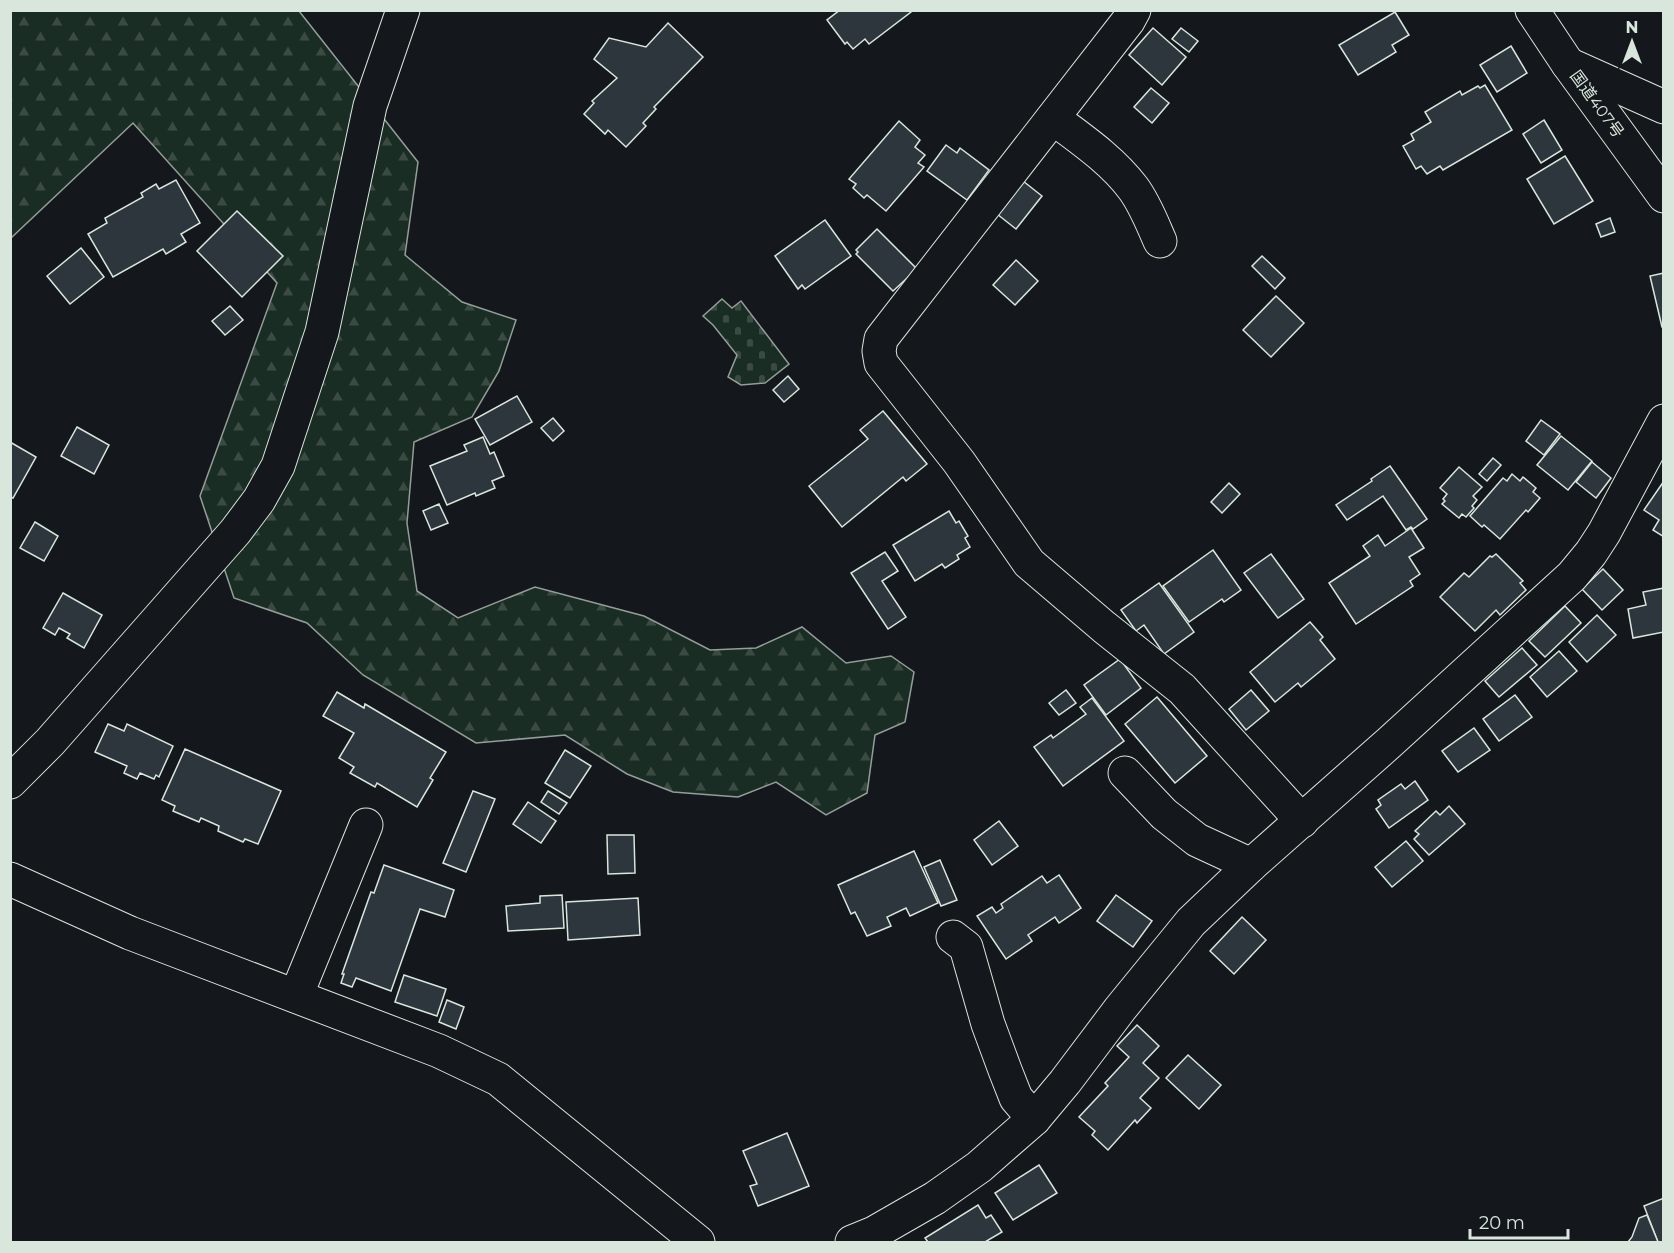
<svg xmlns="http://www.w3.org/2000/svg" width="1674" height="1253" font-family="Montserrat,'Noto Sans JP',sans-serif">
	<style>
		.forest { fill: url(#forest-firs); stroke: #939e99; stroke-width: 1.5 }
		.cemetery { fill: url(#cemetery-stones); stroke: #939e99; stroke-width: 1.5 }
		.building { fill: #2c363c; stroke: #d8e6dc; stroke-width: 1.5 }
		.lines { fill: none; stroke-linecap: round; stroke-linejoin: round }
		.minor-casing { stroke: #d8e6dc; stroke-width: 35 }
		.highway-casing { stroke: #d8e6dc; stroke-width: 35 }
		.minor { stroke: #14181c; stroke-width: 33 }
		.highway { stroke: #14181c; stroke-width: 33 }
		.labels { text-anchor: middle; dominant-baseline: central; stroke-width: 4.5; stroke-linejoin: round; paint-order: stroke }
		.street-label { font-size: 16px; fill: #d8e6dc; stroke: #14181c }
	</style>
	<defs>
		<pattern id="forest-firs" width="22" height="20" patternUnits="userSpaceOnUse" patternTransform="scale(1.5)"><rect width="22" height="20" fill="#1a2d24"/><path d="M5 1l3.5 6h-7zM16 11l3.5 6h-7z" fill="#3b4b43"/></pattern>
		<pattern id="cemetery-stones" width="16" height="16" patternUnits="userSpaceOnUse" patternTransform="scale(1.5)"><rect width="16" height="16" fill="#1a2d24"/><path d="M2 7V4a2 2 0 0 1 4 0v3zM10 15v-3a2 2 0 0 1 4 0v3z" fill="#3b4b43"/></pattern>
	</defs>
	<rect width="100%" height="100%" fill="#14181c"/>
	<polygon class="forest" points="11,11 299,11 418,162 405,255 462,302 516,320 499,371 472,417 414,442 407,523 417,591 458,618 535,587 644,616 710,650 756,648 802,627 846,663 891,656 914,672 905,722 875,735 867,793 826,815 776,782 738,797 673,792 627,774 565,735 476,743 363,675 307,623 234,598 200,496 277,283 133,123 11,238"/>
	<polygon class="cemetery" points="722,299 732,308 741,301 789,364 765,383 741,385 728,377 737,355 713,325 703,316"/>
	<g class="building">
		<polygon points="840,10 910,10 911,12 869,44 865,39 853,49 847,42 845,44 827,20"/>
		<polygon points="1395,12 1409,35 1392,45 1396,52 1358,75 1339,45"/>
		<polygon points="668,23 703,57 654,107 656,109 643,123 646,126 626,147 608,130 605,134 584,114 594,103 592,101 617,78 594,59 609,38 646,47"/>
		<polygon points="1153,28 1186,57 1162,85 1129,55"/>
		<polygon points="1181,28 1198,41 1189,52 1172,39"/>
		<polygon points="1511,46 1527,73 1497,92 1480,65"/>
		<polygon points="1485,85 1512,130 1443,170 1440,166 1427,174 1421,166 1416,169 1403,146 1414,140 1411,134 1431,122 1425,112 1460,91 1462,95 1478,86 1480,88"/>
		<polygon points="1151,88 1169,103 1152,123 1134,107"/>
		<polygon points="1544,120 1562,150 1541,163 1523,134"/>
		<polygon points="899,121 920,140 915,147 925,155 918,163 924,167 886,211 867,195 864,198 853,188 856,184 849,179"/>
		<polygon points="946,145 957,153 960,148 989,170 967,200 927,171"/>
		<polygon points="1565,156 1593,201 1554,224 1527,179"/>
		<polygon points="176,180 200,223 181,234 186,242 166,254 163,249 113,277 88,234 107,223 105,218 143,197 141,193 156,184 159,189"/>
		<polygon points="1023,181 1042,196 1016,229 997,214"/>
		<polygon points="237,211 283,256 242,297 197,251"/>
		<polygon points="1610,218 1615,232 1601,237 1596,224"/>
		<polygon points="825,220 851,256 805,289 802,285 798,289 775,256"/>
		<polygon points="877,229 917,269 893,291 856,254 858,252 856,250"/>
		<polygon points="81,248 104,277 70,304 47,276"/>
		<polygon points="1262,256 1285,278 1275,289 1252,266"/>
		<polygon points="1016,260 1038,281 1015,305 993,285"/>
		<polygon points="1664,273 1664,327 1662,327 1650,276"/>
		<polygon points="1276,296 1304,323 1271,357 1243,330"/>
		<polygon points="230,306 243,320 225,335 212,321"/>
		<polygon points="788,376 799,389 784,402 773,390"/>
		<polygon points="517,396 532,422 490,445 475,419"/>
		<polygon points="883,411 927,464 906,481 903,477 842,527 809,486 868,439 860,430"/>
		<polygon points="553,418 564,431 553,441 541,428"/>
		<polygon points="1541,420 1560,434 1544,455 1526,441"/>
		<polygon points="77,427 109,445 94,474 61,456"/>
		<polygon points="1561,436 1592,461 1568,490 1537,465"/>
		<polygon points="483,437 490,454 494,452 504,476 492,481 495,488 476,496 475,493 447,505 430,466 467,451 464,445"/>
		<polygon points="10,442 36,457 13,498 10,497"/>
		<polygon points="1493,458 1501,465 1487,481 1479,474"/>
		<polygon points="1592,462 1611,478 1596,498 1576,482"/>
		<polygon points="1390,466 1427,519 1413,529 1411,527 1406,530 1383,496 1347,520 1336,505 1372,481 1371,479"/>
		<polygon points="1459,467 1482,487 1473,496 1477,500 1472,506 1474,508 1466,517 1462,514 1459,518 1442,504 1445,501 1443,499 1447,494 1440,488"/>
		<polygon points="1512,474 1520,481 1523,477 1536,488 1533,492 1540,498 1528,512 1526,510 1500,539 1484,525 1482,527 1470,516 1503,478 1507,481"/>
		<polygon points="1664,481 1664,537 1653,530 1659,520 1644,510"/>
		<polygon points="1229,483 1240,494 1222,513 1211,502"/>
		<polygon points="439,504 448,523 431,530 423,511"/>
		<polygon points="949,511 956,523 959,521 968,536 965,538 970,547 957,555 959,559 945,568 942,564 915,581 893,545"/>
		<polygon points="35,522 58,536 44,561 20,548"/>
		<polygon points="1411,528 1424,548 1409,557 1420,574 1410,581 1413,586 1356,624 1329,583 1370,556 1363,546 1378,535 1385,546"/>
		<polygon points="1213,550 1241,590 1224,602 1222,599 1189,622 1163,586"/>
		<polygon points="885,552 898,571 882,581 906,617 888,629 851,573"/>
		<polygon points="1271,554 1304,599 1278,618 1244,573"/>
		<polygon points="1496,554 1523,581 1520,583 1526,590 1500,615 1496,610 1475,631 1440,597 1464,573 1469,577 1490,556 1492,557"/>
		<polygon points="1603,569 1623,590 1602,610 1582,589"/>
		<polygon points="1159,583 1194,632 1164,654 1144,625 1136,631 1121,610"/>
		<polygon points="1664,588 1664,632 1633,638 1628,609 1646,605 1643,592"/>
		<polygon points="63,593 102,615 84,648 67,638 70,634 59,628 55,635 43,628"/>
		<polygon points="1565,606 1581,623 1545,657 1529,641"/>
		<polygon points="1597,615 1616,635 1587,662 1569,642"/>
		<polygon points="1310,622 1323,637 1320,640 1335,659 1301,687 1298,683 1275,702 1250,672"/>
		<polygon points="1522,648 1537,665 1499,697 1485,681"/>
		<polygon points="1559,651 1577,671 1547,697 1530,677"/>
		<polygon points="1120,659 1141,688 1106,715 1084,685"/>
		<polygon points="1066,690 1076,703 1059,715 1049,703"/>
		<polygon points="1251,690 1269,711 1246,730 1229,709"/>
		<polygon points="337,692 364,708 365,704 446,752 430,778 433,780 417,807 377,783 375,787 350,773 354,767 339,758 354,733 323,716"/>
		<polygon points="1515,695 1532,717 1499,741 1483,719"/>
		<polygon points="1157,697 1207,756 1175,783 1125,724"/>
		<polygon points="1092,698 1124,741 1063,786 1034,747 1051,735 1053,738 1086,714 1080,707"/>
		<polygon points="108,724 124,731 127,724 173,746 159,777 156,775 154,779 140,773 137,779 124,773 127,766 95,752"/>
		<polygon points="1474,728 1490,750 1458,772 1442,751"/>
		<polygon points="185,749 281,791 258,844 245,839 243,842 218,831 219,826 201,818 199,822 173,811 175,806 162,800"/>
		<polygon points="565,750 591,766 570,798 545,783"/>
		<polygon points="1415,781 1428,800 1389,828 1376,809 1381,805 1378,800 1401,784 1405,789"/>
		<polygon points="473,791 495,799 466,872 443,863"/>
		<polygon points="548,791 567,803 559,814 541,802"/>
		<polygon points="528,802 556,821 541,843 513,824"/>
		<polygon points="1449,806 1465,824 1429,855 1414,839 1419,834 1415,831 1436,811 1440,815"/>
		<polygon points="999,821 1018,846 992,865 974,840"/>
		<polygon points="607,835 634,835 635,873 608,874"/>
		<polygon points="1406,841 1423,861 1392,887 1375,867"/>
		<polygon points="914,851 938,903 910,916 906,908 887,917 891,926 867,936 855,912 851,914 838,885"/>
		<polygon points="940,860 957,900 941,906 924,867"/>
		<polygon points="384,865 454,890 445,917 420,909 391,991 356,978 352,987 341,983 344,974 342,974 371,892 374,893"/>
		<polygon points="1059,875 1081,908 1059,923 1055,917 1028,935 1032,941 1006,959 977,916 992,907 996,913 1003,908 1001,904 1042,876 1047,883"/>
		<polygon points="562,895 564,928 508,931 506,906 540,903 540,896"/>
		<polygon points="1116,895 1152,921 1133,947 1097,921"/>
		<polygon points="638,898 640,935 568,940 566,902"/>
		<polygon points="1242,917 1266,940 1234,974 1210,951"/>
		<polygon points="404,975 446,989 437,1016 395,1002"/>
		<polygon points="447,1000 464,1007 456,1029 439,1022"/>
		<polygon points="1137,1025 1159,1046 1143,1063 1159,1078 1140,1098 1151,1108 1137,1123 1135,1120 1108,1150 1092,1135 1095,1131 1079,1117 1108,1086 1105,1083 1129,1057 1117,1046"/>
		<polygon points="1188,1055 1221,1085 1199,1109 1166,1078"/>
		<polygon points="787,1133 809,1186 758,1206 750,1186 757,1184 743,1151"/>
		<polygon points="1039,1165 1057,1193 1013,1220 995,1193"/>
		<polygon points="1664,1198 1664,1242 1658,1242 1644,1206"/>
		<polygon points="978,1205 986,1218 991,1215 1002,1232 985,1242 928,1242 925,1238"/>
		<polygon points="1647,1215 1658,1242 1628,1242 1632,1237 1639,1218"/>
	</g>
	<g class="lines">
		<defs>
			<g id="minor">
				<polyline points="1134,10 1128,21 881,339 879,351 881,363 959,462 1029,563 1104,627 1182,689 1302,821"/>
				<polyline points="1568,64 1664,107"/>
				<path d="M1053,118C1081,139 1112,160 1133,188C1145,204 1152,223 1160,241"/>
				<polyline points="1125,773 1164,814 1197,840 1251,865"/>
				<polyline points="10,782 50,742 235,532 259,500 278,466 322,332 370,106 403,10"/>
				<polyline points="10,879 130,933 439,1051 498,1079 698,1242"/>
				<polyline points="953,937 966,947 988,1024 1005,1070 1016,1098 1034,1119"/>
				<polyline points="296,996 366,825"/>
				<polyline points="852,1242 874,1233 935,1198 979,1167 1034,1119 1065,1082 1120,1009 1191,922 1251,865 1390,742 1572,576 1591,553 1604,533 1664,421"/>
			</g>
			<polyline id="highway" points="1532,10 1568,64 1664,196"/>
		</defs>
		<use href="#minor" class="minor-casing"/>
		<use href="#highway" class="highway-casing"/>
		<use href="#minor" class="minor"/>
		<use href="#highway" class="highway"/>
	</g>
	<g class="labels">
		<g class="street-label">
			<text transform="translate(1597 104) rotate(54)">国道407号</text>
		</g>
	</g>
	<rect width="1674" height="1253" fill="none" stroke="#d8e6dc" stroke-width="24"/>
	<g transform="translate(1632 42)" stroke="#14181c" stroke-width="4.5" paint-order="stroke">
	<path d="M0-4.5L10 22L0 15L-10 22Z" fill="#d8e6dc"/>
	<text y="-9" font-size="16" font-weight="bold" text-anchor="middle" fill="#d8e6dc">N</text>
	</g>
	<path d="M1470 1229v9h98v-9" fill="none" stroke="#d8e6dc" stroke-width="3"/>
	<text x="1479" y="1229" font-size="18" fill="#d8e6dc" stroke="#14181c" stroke-width="4.5" paint-order="stroke">20 m</text>
</svg>
